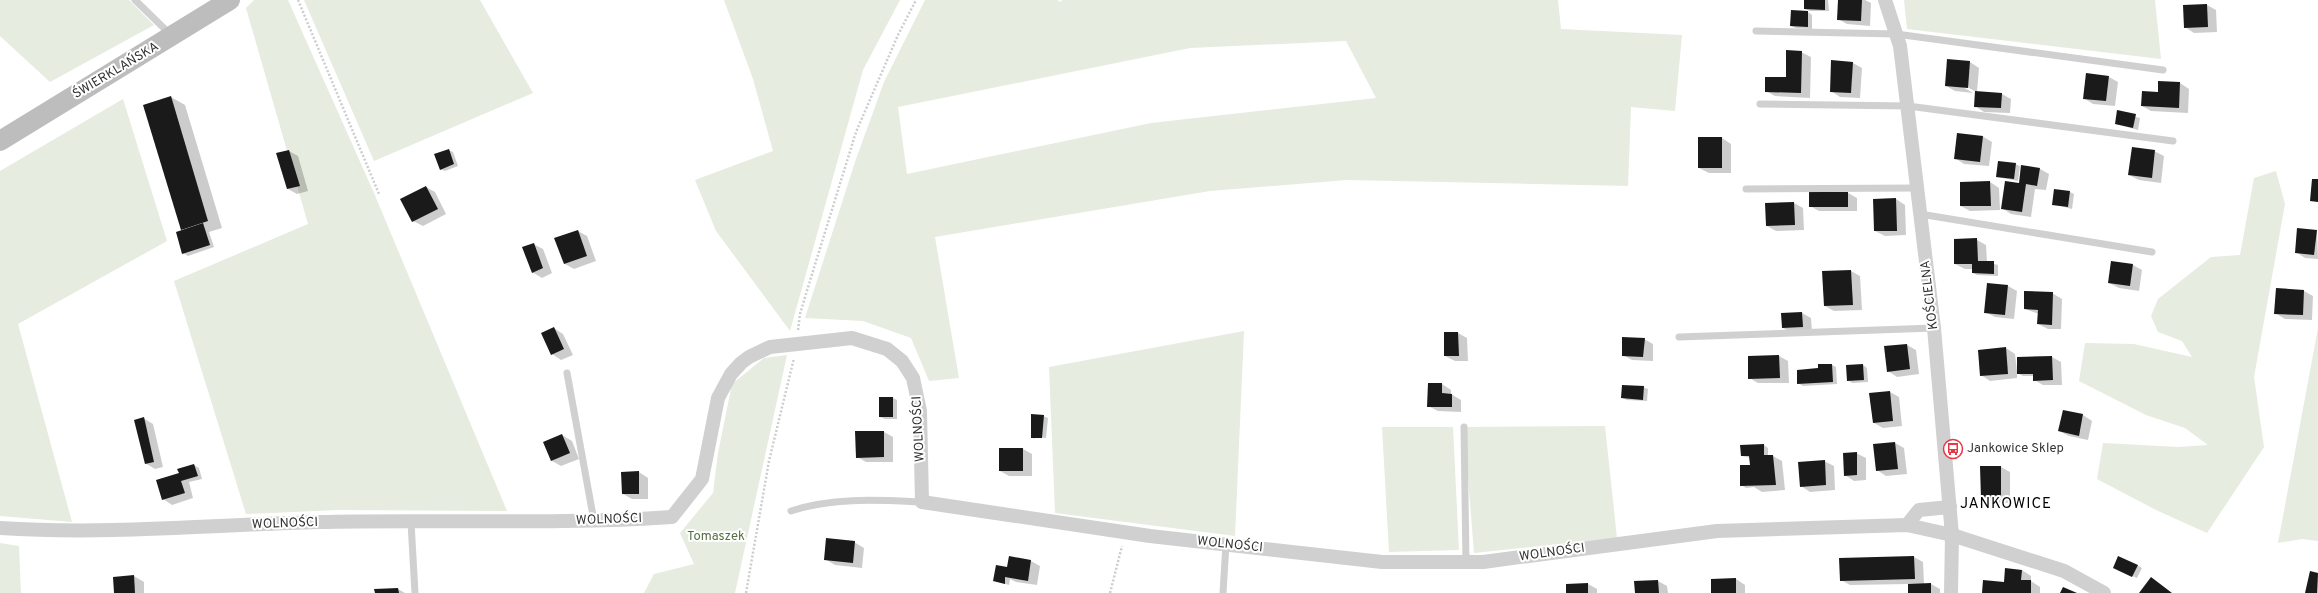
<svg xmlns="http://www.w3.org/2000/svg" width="2318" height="593" font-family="Overpass,sans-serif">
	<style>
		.green { fill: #e6ecdf; fill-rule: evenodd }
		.shadow { fill: #0003 }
		.building { fill: #1a1a1a }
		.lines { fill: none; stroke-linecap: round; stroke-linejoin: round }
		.path { stroke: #cdcdcd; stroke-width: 2.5; stroke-dasharray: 2 2; stroke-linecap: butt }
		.lane { stroke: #d0d0d0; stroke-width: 7 }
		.street { stroke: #d0d0d0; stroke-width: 14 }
		.secondary { stroke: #bdbdbd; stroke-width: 20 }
		.labels { text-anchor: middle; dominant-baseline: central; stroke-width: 4; stroke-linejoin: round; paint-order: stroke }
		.street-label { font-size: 13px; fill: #333; stroke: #fff }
		.poi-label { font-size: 13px; fill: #333; stroke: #fff; text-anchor: start }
		.park-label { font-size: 13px; fill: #56703f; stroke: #fff }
		.quarter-label { font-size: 15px; letter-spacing: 1px; fill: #000; stroke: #fff }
	</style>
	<rect width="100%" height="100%" fill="#fff"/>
	<g class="green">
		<polygon points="0,0 129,0 154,25 50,82 0,36"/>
		<polygon points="254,0 288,0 374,193 507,511 338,510 246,514 174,281 308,224 246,8"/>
		<polygon points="304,0 480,0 533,93 374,161"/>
		<polygon points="724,0 900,0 863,70 790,331 716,231 695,180 773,151 753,79"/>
		<path d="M925,0H1058L1059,2L1063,0H1558L1561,29L1682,35L1675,111L1631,107L1628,186L1347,180L1210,191L935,237L959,378L929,381L911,338L863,321L805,318L855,162L884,82ZM1346,41L1376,98L1151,123L907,174L898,107L1190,48Z"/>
		<polygon points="1904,0 2155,0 2161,59 1907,29"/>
		<polygon points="123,99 167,241 18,324 72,522 0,516 0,171"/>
		<polygon points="2276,171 2285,204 2254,377 2264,447 2207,533 2156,510 2097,479 2103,443 2178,447 2208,445 2185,428 2146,415 2079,381 2085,343 2134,344 2192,357 2182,341 2158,332 2151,316 2158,299 2211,257 2240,255 2254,178"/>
		<polygon points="2318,328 2318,541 2302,539 2278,543"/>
		<polygon points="1244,331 1235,536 1055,513 1049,367"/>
		<polygon points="787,355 735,593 644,593 654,574 694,564 680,533 713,493 718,453 732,384 764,358"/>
		<polygon points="1605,426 1617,538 1474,553 1464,427"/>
		<polygon points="1382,427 1453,427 1459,550 1389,552"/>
		<polygon points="0,543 19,546 21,593 0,593"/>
	</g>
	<g class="shadow">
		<polygon points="1805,0 1828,0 1829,11 1810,11 1805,9"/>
		<polygon points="1839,0 1865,0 1871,3 1870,26 1847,24 1838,19"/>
		<polygon points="2207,5 2216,10 2217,32 2194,33 2185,27"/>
		<polygon points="1808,12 1812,15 1812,29 1796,28 1791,26"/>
		<polygon points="1801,52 1811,57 1810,98 1775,96 1766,91 1787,78"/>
		<polygon points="1948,60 1970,62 1979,68 1977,92 2002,94 2011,99 2010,113 1984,112 1975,106 1976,92 1964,85 1963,87 1973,93 1955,91 1946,86"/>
		<polygon points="1853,63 1862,68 1860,98 1840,97 1831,91"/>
		<polygon points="2109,77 2118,82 2115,106 2093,104 2084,98"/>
		<polygon points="2159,82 2180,83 2189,89 2188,113 2151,111 2142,106 2159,93"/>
		<polygon points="171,97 185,105 222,228 209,232 214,247 188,256 183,253 184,230 182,229"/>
		<polygon points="2118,112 2140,118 2138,130 2116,124"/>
		<polygon points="1982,136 1992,142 1989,166 1964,164 1955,158"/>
		<polygon points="1722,138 1731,144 1731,173 1709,173 1699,168"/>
		<polygon points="449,150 453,152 458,166 445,171 440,169"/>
		<polygon points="289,151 298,156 308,191 297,194 288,189 277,154"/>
		<polygon points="2154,151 2164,156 2161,183 2139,180 2129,175"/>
		<polygon points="2015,164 2020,166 2018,181 1997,177"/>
		<polygon points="2040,169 2049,174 2046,190 2035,189 2031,217 2011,214 2002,208 2018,184"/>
		<polygon points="1990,182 1999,188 2000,210 1970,211 1961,206"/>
		<polygon points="426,187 435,192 446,214 423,226 413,221"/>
		<polygon points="2070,192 2074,194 2072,209 2053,204"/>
		<polygon points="1848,193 1857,198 1857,211 1819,211 1810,206"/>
		<polygon points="1896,199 1905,205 1906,235 1885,236 1875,231"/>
		<polygon points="1794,203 1803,208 1804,230 1776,231 1767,226 1766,204"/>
		<polygon points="578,231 587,236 596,261 574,269 565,264 556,238"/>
		<polygon points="2317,231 2318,259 2305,258 2296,252"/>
		<polygon points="1955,240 1977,240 1986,245 1987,262 1998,265 1998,276 1977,275 1973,273 1973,269 1965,269 1955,264"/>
		<polygon points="533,244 543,249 552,273 542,278 532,272"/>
		<polygon points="2133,265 2142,270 2139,291 2119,288 2109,283"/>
		<polygon points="1851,271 1860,276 1862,310 1834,311 1825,306"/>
		<polygon points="2008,286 2017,291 2014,319 1995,317 1985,312"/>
		<polygon points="2277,289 2304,291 2313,296 2312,320 2285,319 2275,313"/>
		<polygon points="2052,293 2062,299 2061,329 2048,329 2038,324 2039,314 2025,309"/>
		<polygon points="1802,313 1811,318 1812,332 1792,333 1783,328 1782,314"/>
		<polygon points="554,328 563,334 573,355 561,360 552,354"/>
		<polygon points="1458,333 1467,338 1468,361 1455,361 1445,356"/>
		<polygon points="1644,339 1653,344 1653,361 1632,360 1623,355"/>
		<polygon points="1907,345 1916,350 1919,374 1897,377 1888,371"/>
		<polygon points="2006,348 2015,354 2017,371 2052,357 2061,362 2062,385 2043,385 2034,380 2034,376 2023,376 2017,373 2017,378 1990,381 1981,375"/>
		<polygon points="1779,356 1788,361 1789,383 1758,383 1749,378"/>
		<polygon points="1832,365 1836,367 1837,384 1803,386 1798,383"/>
		<polygon points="1863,365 1867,368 1868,382 1852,383 1848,380"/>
		<polygon points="1442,384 1451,390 1451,394 1461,400 1461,412 1438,411 1428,406"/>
		<polygon points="1643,387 1648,389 1647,401 1627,400 1622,398"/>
		<polygon points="1890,392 1899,397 1902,426 1883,428 1874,423"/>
		<polygon points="893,398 897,400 897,419 885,419 880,417"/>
		<polygon points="2063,411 2083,415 2092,421 2088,440 2069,436 2059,431"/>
		<polygon points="1043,416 1048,418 1046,438 1035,437 1035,439 1032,437"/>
		<polygon points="143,418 153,424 163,467 155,469 145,463"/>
		<polygon points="884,432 893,437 893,462 866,462 857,457"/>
		<polygon points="562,435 572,441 579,459 561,466 552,461"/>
		<polygon points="1895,443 1904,448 1907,474 1886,476 1877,470"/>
		<polygon points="1764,445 1768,448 1768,456 1773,456 1782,461 1785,490 1762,492 1754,487 1746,488 1741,485 1751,466 1751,458 1742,456"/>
		<polygon points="1000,449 1023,449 1032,454 1032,476 1009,476 1000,471"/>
		<polygon points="1856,453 1866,458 1866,480 1854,481 1845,475"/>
		<polygon points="1824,461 1834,466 1835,490 1810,492 1801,486"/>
		<polygon points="194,465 199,468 202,479 189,482 193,498 172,505 163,499 180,474"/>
		<polygon points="2001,467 2010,472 2010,503 1991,503 1982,498"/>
		<polygon points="639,472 648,478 648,499 632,499 623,494"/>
		<polygon points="854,542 864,548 862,568 835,565 825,559"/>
		<polygon points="1009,557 1031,561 1040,566 1037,585 1016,582 1010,579 1009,585 995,581 1008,568"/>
		<polygon points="1914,557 1923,562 1924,584 1931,584 1940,589 1940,593 1909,593 1909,584 1850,585 1841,580"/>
		<polygon points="2137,565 2142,568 2137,578 2118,570"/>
		<polygon points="2022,570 2031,576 2031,581 2040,587 2040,593 1983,593 2005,583"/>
		<polygon points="2310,572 2318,574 2318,593 2308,593"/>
		<polygon points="134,576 144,582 144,593 115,593 114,578"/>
		<polygon points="1736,579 1745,585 1745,593 1712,593"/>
		<polygon points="1658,581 1667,586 1668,593 1636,593 1635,582"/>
		<polygon points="1588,584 1597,589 1597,593 1567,593"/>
		<polygon points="398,589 405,593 375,593"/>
	</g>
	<g class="building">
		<polygon points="1804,0 1825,0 1825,10 1804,9"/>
		<polygon points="1838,0 1862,0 1861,21 1837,20"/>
		<polygon points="2207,4 2208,27 2184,28 2183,5"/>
		<polygon points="1791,10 1808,11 1808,27 1790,26"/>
		<polygon points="1786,50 1802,51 1801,93 1765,92 1765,77 1786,77"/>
		<polygon points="1947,59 1970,61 1968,88 1945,86"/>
		<polygon points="1831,60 1853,62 1851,93 1830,92"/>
		<polygon points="2086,73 2109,76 2106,101 2083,99"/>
		<polygon points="2158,81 2180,82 2179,108 2141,106 2142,91 2158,92"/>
		<polygon points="1975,91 2002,93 2001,108 1974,107"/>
		<polygon points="171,96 208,221 181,230 143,105"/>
		<polygon points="2117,110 2136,114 2133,128 2115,124"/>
		<polygon points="1957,133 1983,136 1980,162 1954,159"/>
		<rect x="1698" y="137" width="24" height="31"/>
		<polygon points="2132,147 2155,150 2152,178 2128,175"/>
		<polygon points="449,149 454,164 440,170 434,154"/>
		<polygon points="289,150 300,186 287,189 276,153"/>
		<polygon points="1998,161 2016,163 2014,179 1996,177"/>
		<polygon points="2021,165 2040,168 2037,186 2026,184 2022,212 2001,209 2005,181 2019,183"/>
		<polygon points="2312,179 2318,179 2318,202 2310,201"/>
		<polygon points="1990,181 1991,206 1960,206 1960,182"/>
		<polygon points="426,186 438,209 412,222 400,199"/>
		<polygon points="2054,189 2070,191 2068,207 2052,205"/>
		<rect x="1809" y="192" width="39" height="15"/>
		<polygon points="1896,198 1897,231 1874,231 1873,199"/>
		<polygon points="1794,202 1795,225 1766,226 1765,203"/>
		<polygon points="203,223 210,245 182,254 176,232"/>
		<polygon points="2297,228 2317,230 2314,255 2295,253"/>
		<polygon points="578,230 587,256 564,264 554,238"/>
		<polygon points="1977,238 1978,261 1994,261 1994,274 1972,273 1972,264 1954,264 1954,239"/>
		<polygon points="534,243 543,268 532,273 522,247"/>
		<polygon points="2111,261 2133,264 2130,286 2108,283"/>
		<polygon points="1851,270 1853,305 1824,306 1822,271"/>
		<polygon points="1987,283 2008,285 2005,315 1984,313"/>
		<polygon points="2276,288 2304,290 2303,315 2274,314"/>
		<polygon points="2024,291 2053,292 2052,325 2037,324 2038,310 2024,309"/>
		<polygon points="1802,312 1803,327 1782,328 1781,313"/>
		<polygon points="554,327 564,349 551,355 541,333"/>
		<polygon points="1444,332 1458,332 1459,356 1444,356"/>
		<polygon points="1622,337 1645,338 1643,357 1622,356"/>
		<polygon points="1907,344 1910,369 1887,372 1884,346"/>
		<polygon points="2006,347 2008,374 1980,376 1978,350"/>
		<polygon points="1779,355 1780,378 1748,379 1748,356"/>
		<polygon points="2052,356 2053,380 2033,381 2033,374 2017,374 2017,357"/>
		<polygon points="1818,364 1832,364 1833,382 1797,384 1797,370 1818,368"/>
		<polygon points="1863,364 1864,380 1847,381 1846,365"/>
		<polygon points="1428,383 1442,383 1442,393 1452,394 1452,407 1427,407"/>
		<polygon points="1622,385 1644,386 1643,400 1621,398"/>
		<polygon points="1890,391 1893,421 1873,423 1869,393"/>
		<rect x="879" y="397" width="14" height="20"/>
		<polygon points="2063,410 2083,414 2079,436 2058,431"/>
		<polygon points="1031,414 1044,415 1042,438 1031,438"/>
		<polygon points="144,417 154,462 145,464 134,420"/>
		<polygon points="855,431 884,431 884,457 856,458"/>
		<polygon points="562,434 570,453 551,461 543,442"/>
		<polygon points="1895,442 1898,469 1876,471 1873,444"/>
		<polygon points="1764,444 1764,455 1773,455 1776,485 1740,486 1740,465 1750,465 1749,456 1741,456 1740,445"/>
		<rect x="999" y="448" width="24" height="23"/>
		<polygon points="1857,452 1857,475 1844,476 1843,453"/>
		<polygon points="1825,460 1826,485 1800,487 1798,462"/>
		<polygon points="194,464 198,476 181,481 185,493 162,500 156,480 179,473 177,469"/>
		<polygon points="1980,466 2001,466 2001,498 1981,499"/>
		<polygon points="639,471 639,494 622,494 621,472"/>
		<polygon points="826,538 855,541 853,563 824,560"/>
		<polygon points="1009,556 1031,560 1028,581 1005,577 1005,584 993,581 996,565 1007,567"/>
		<polygon points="1914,556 1915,579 1840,581 1839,558"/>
		<polygon points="2118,556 2138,565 2132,577 2113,568"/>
		<polygon points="2005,568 2022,570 2021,580 2031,580 2031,593 1982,593 1983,580 2004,582"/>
		<polygon points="2310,571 2318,573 2317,593 2305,593"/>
		<polygon points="134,575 135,593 114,593 113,577"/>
		<polygon points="2151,577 2172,593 2139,593"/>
		<polygon points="1736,578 1736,593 1711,593 1711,579"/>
		<polygon points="1658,580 1659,593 1635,593 1634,581"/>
		<polygon points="1588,583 1588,593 1566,593 1566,584"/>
		<polygon points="1931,583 1931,593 1908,593 1908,584"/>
		<polygon points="2063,587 2077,593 2060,593"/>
		<polygon points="398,588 399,593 375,593 374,589"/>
	</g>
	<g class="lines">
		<g class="path">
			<polyline points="298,0 379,194"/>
			<polyline points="798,330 800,314 809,284 856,132 898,35 916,0"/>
			<polyline points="746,593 769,461 794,358"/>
			<polyline points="1110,593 1122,546"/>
		</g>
		<g class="lane">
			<polyline points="135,0 171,35"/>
			<polyline points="1756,31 1896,34 2163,70"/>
			<polyline points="1760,104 1908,106 2173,141"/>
			<polyline points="1746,189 1918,188"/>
			<polyline points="1920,214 2152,252"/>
			<polyline points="1679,337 1934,328"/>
			<polyline points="567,373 594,521"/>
			<polyline points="1464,427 1466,562"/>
			<path d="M791,511C833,497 878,500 922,502"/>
			<polyline points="411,522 415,593"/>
			<polyline points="1223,593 1226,544"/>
		</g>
		<g class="street">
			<polyline points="1885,0 1900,46 1934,328 1952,535 1951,593"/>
			<polyline points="1907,525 1919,510 1950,507"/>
			<path d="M0,528C105,535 212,525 317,522C435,519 554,525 672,517L702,479L718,398L731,374L741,363L749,357L770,347L852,338L887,349L902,361L913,378L920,411L922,502L1150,536L1382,562H1483L1717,531L1907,525L1952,535L2064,571L2104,593"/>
		</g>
		<polyline class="secondary" points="0,141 230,0"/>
	</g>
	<defs>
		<symbol id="bus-ring" viewBox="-11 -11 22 22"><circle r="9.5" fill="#fff" stroke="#e63946" stroke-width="1.5"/><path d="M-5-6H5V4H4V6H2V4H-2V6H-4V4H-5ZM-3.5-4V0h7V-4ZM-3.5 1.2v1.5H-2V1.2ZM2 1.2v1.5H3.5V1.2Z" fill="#e63946"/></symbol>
	</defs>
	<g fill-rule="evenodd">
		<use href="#bus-ring" x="1942" y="438" width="22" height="22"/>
	</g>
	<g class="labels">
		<g class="street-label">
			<text transform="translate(116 71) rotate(-31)">ŚWIERKLAŃSKA</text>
			<text transform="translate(1930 295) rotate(-97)">KOŚCIELNA</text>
			<text transform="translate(919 429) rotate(-93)">WOLNOŚCI</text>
			<text transform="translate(609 520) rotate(-2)">WOLNOŚCI</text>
			<text transform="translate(285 524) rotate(-2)">WOLNOŚCI</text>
			<text transform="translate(1230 545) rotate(6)">WOLNOŚCI</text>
			<text transform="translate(1552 553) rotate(-8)">WOLNOŚCI</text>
		</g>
		<g class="poi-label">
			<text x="1967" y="449">Jankowice Sklep</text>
		</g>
		<g class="park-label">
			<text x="716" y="537">Tomaszek</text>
		</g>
		<g class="quarter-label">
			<text x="2006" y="504">JANKOWICE</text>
		</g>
	</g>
</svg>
